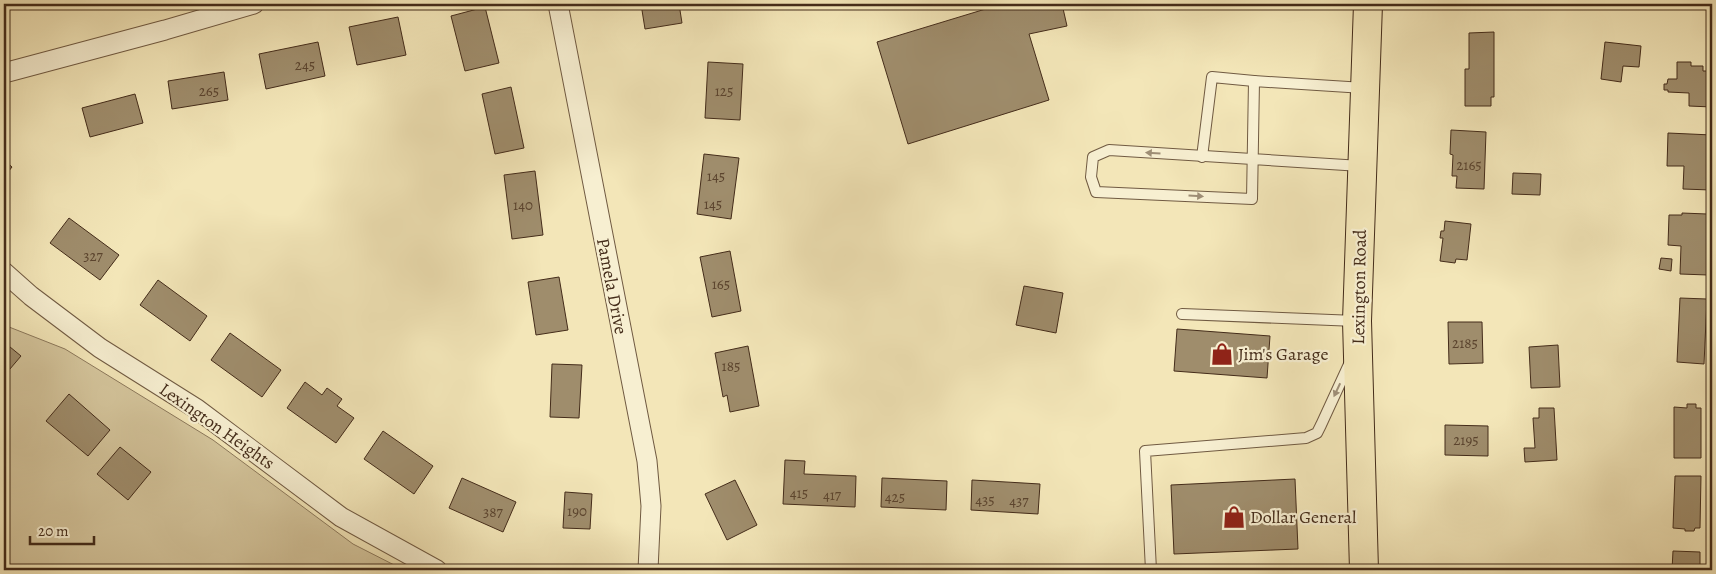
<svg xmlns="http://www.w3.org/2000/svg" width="1716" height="574" font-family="Alegreya,serif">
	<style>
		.green { fill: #d5c69d; stroke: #8c795c }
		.building { fill: #9f8d6c; stroke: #442c1a }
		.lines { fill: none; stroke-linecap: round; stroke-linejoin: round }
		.lane-casing { stroke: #705a42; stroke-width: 12 }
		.street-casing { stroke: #705a42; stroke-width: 21 }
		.highway-casing { stroke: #442c1a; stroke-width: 30 }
		.lane { stroke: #f7efd1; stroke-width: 10 }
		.street { stroke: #f7efd1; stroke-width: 19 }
		.highway { stroke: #f3e6b8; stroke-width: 28 }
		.oneway { fill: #9e8e76 }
		.labels { text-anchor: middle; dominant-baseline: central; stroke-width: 4.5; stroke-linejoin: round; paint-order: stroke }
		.number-label { font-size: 15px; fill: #5b442e }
		.street-label { font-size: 18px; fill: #442c1a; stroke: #f7efd1 }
		.poi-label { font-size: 18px; fill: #442c1a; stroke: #f7efd1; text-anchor: start }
	</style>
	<rect width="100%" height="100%" fill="#f3e6b8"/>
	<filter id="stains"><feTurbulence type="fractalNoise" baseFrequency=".004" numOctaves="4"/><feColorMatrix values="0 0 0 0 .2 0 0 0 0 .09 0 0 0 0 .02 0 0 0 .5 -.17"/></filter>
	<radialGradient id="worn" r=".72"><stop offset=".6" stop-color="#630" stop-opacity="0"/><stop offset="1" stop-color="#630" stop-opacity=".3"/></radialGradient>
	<polygon class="green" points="4,325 65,349 213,440 353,544 404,570 4,570"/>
	<g class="building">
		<polygon points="641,4 679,4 682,23 645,29"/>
		<polygon points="1002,4 1019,4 1020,5 1026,4 1062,4 1067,26 1029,34 1049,100 908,144 877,42"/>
		<polygon points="485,7 499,63 465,71 451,16"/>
		<polygon points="398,17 406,55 357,65 349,27"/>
		<polygon points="1494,32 1494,97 1491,97 1491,106 1465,106 1465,69 1469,69 1469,33"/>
		<polygon points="318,42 325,76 266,89 259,54"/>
		<polygon points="1605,42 1641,46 1639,67 1623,66 1621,82 1601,79"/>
		<polygon points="708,62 743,64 740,120 705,118"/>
		<polygon points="1677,62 1691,62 1691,66 1703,66 1703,71 1712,71 1712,107 1689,106 1689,93 1668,92 1668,90 1664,90 1664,84 1667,84 1668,79 1677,79"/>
		<polygon points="224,72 228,100 172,109 168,81"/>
		<polygon points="511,87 524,148 495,154 482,94"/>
		<polygon points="135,94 143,123 90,137 82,108"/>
		<polygon points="1451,130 1486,132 1484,189 1456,188 1457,176 1452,176 1453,155 1450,154"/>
		<polygon points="1668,133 1712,135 1711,190 1683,189 1684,166 1667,166"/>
		<polygon points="704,154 739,158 731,219 697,214"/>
		<polygon points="4,160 12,167 4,177"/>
		<polygon points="535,171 543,235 512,239 504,175"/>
		<polygon points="1513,173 1541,174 1540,195 1512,194"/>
		<polygon points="1707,210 1712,211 1712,258 1709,258 1708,275 1680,274 1681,246 1668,245 1669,215 1682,215 1682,213 1707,214"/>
		<polygon points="69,218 119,255 100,280 50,243"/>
		<polygon points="1445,221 1471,224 1467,260 1456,259 1455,263 1440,261 1443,238 1440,238 1441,231 1444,231"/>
		<polygon points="730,251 741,311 712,317 700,257"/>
		<polygon points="1661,258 1672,259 1671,271 1659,269"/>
		<polygon points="559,277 568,330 536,335 528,282"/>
		<polygon points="158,280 207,316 190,341 140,305"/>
		<polygon points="1024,286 1063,293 1056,333 1016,325"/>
		<polygon points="1680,298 1707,299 1704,364 1677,362"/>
		<polygon points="1448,322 1482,322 1483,363 1449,364"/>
		<polygon points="1177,329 1270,336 1267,378 1174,371"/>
		<polygon points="230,333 281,370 262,397 211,360"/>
		<polygon points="4,342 21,356 4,376"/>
		<polygon points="1558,345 1560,387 1531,388 1529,347"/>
		<polygon points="748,346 759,406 730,412 727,395 723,397 715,353"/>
		<polygon points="552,364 582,365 579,418 550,417"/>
		<polygon points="305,382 322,395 327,388 342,399 337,406 354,418 336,443 287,408"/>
		<polygon points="69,394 110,430 88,456 46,421"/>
		<polygon points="1687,404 1696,404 1696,408 1701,408 1701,458 1674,458 1674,407 1687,408"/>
		<polygon points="1539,408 1554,408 1557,460 1525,462 1524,448 1535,448 1533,418 1539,418"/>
		<polygon points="1445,425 1488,426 1488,456 1445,455"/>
		<polygon points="383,431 433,466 414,494 364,459"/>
		<polygon points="120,447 151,472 128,500 97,474"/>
		<polygon points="785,460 805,461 804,474 856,476 855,507 783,504"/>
		<polygon points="1675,476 1701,476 1700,528 1695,528 1694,531 1685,531 1685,529 1673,528"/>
		<polygon points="462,478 516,502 503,532 449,508"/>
		<polygon points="882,478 947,481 946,510 881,507"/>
		<polygon points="1295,479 1298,549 1174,554 1171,485"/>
		<polygon points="735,480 757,525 727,540 705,494"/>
		<polygon points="972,480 1040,484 1038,514 971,510"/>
		<polygon points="565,492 592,494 590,529 563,528"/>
		<polygon points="1673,551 1700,552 1700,570 1672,570"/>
	</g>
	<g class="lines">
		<defs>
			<g id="lane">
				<polyline points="1202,157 1212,77 1254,81"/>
				<polyline points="1361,166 1109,150 1093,157 1091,177 1096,192 1252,199 1254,81 1364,88"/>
				<polyline points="1182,314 1356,321"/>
				<polyline points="1151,570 1145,451 1306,438 1317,433 1321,425 1350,362"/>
			</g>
			<g id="street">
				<polyline points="558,4 647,461 651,506 648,570"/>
				<polyline points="4,73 165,30 254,4"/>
				<polyline points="4,272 31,296 100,348 197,409 341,517 437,570"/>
			</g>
			<polyline id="highway" points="1364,570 1357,321 1368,4"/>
		</defs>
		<use href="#lane" class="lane-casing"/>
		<use href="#street" class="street-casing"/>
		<use href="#highway" class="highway-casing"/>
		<use href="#lane" class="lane"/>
		<use href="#street" class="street"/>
		<use href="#highway" class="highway"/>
	</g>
	<defs><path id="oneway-solid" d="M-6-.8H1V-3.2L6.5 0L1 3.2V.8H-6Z" transform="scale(1.25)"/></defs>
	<g class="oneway">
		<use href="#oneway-solid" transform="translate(1153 153) rotate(-176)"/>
		<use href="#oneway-solid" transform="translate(1196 196) rotate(3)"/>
		<use href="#oneway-solid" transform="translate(1337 390) rotate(115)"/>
	</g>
	<defs>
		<symbol id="shop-bare" viewBox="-9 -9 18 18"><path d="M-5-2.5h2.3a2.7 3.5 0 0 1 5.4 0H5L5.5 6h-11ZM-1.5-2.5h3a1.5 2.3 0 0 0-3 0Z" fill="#8f2418" stroke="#f7efd1" stroke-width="2.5" paint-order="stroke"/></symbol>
	</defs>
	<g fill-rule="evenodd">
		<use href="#shop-bare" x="1206" y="338" width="32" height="32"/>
		<use href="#shop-bare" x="1218" y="501" width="32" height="32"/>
	</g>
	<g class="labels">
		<g class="number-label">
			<text x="305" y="65">245</text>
			<text x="209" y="91">265</text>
			<text x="724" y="91">125</text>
			<text x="1469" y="165">2165</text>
			<text x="716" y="176">145</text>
			<text x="713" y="204">145</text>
			<text x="523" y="205">140</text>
			<text x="93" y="256">327</text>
			<text x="721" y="284">165</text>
			<text x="1465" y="343">2185</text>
			<text x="731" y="366">185</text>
			<text x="1466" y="440">2195</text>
			<text x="799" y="493">415</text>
			<text x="832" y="495">417</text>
			<text x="895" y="497">425</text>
			<text x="985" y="500">435</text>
			<text x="1019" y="501">437</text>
			<text x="577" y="511">190</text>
			<text x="493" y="512">387</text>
		</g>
		<g class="street-label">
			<text transform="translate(612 286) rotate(79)">Pamela Drive</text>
			<text transform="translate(1359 287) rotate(-89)">Lexington Road</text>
			<text transform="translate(217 426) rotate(35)">Lexington Heights</text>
		</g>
		<g class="poi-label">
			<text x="1238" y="354">Jim's Garage</text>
			<text x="1250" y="517">Dollar General</text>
		</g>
	</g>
	<rect width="1716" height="574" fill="none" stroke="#f3e6b8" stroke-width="20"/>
	<rect x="5" y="5" width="1706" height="564" fill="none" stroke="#442c1a" stroke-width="2.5"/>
	<rect x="10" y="10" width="1696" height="554" fill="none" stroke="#442c1a"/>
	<path d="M30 536v8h64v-8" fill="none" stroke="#442c1a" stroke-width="2.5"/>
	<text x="38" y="536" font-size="15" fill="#442c1a" stroke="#f7efd1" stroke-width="4" paint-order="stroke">20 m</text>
	<rect width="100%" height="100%" filter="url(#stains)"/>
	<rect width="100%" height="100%" fill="url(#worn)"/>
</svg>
